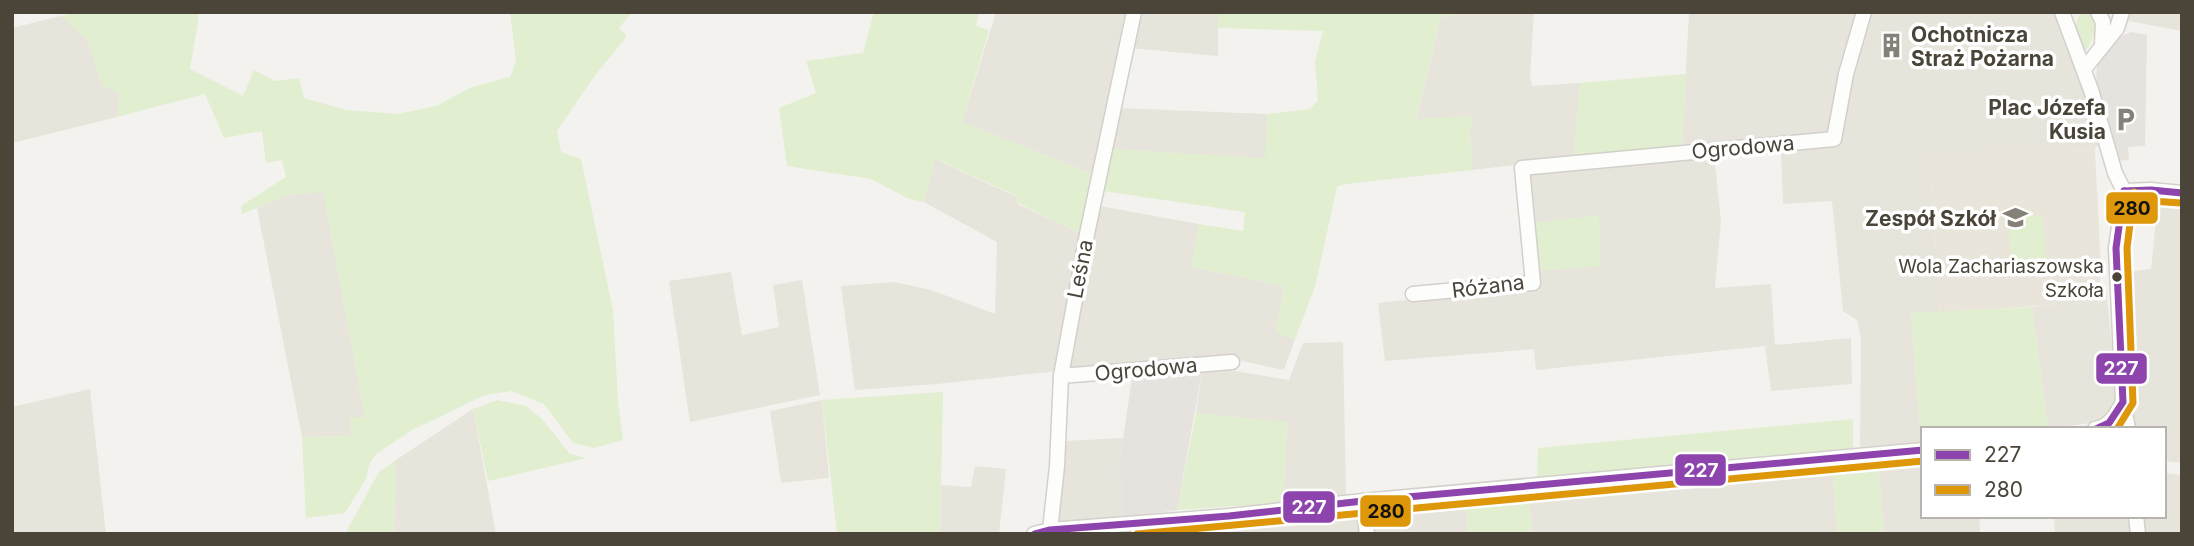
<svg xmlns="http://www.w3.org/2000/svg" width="2194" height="546" font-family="Inter,sans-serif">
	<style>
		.residential { fill: #e7e4dc }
		.industrial { fill: #e6e2de }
		.education { fill: #eae5da }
		.green { fill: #e1eecf }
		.parking { fill: #e6e3df }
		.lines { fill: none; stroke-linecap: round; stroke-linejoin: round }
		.minor-casing { stroke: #d2d0cb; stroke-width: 17 }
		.minor { stroke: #fdfdfc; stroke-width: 14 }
		.bus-1-casing { stroke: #fff; stroke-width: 12 }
		.bus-2-casing { stroke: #fff; stroke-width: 12 }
		.bus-1 { stroke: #8e44ad; stroke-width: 7 }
		.bus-2 { stroke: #dd9709; stroke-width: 7 }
		.bus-dot { fill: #4b4439; stroke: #fff; stroke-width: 2.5 }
		.labels { text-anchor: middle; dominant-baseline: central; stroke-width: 7; stroke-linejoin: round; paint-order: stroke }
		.bus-label { font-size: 19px; fill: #4b4439; stroke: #fff; text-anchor: end }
		.poi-label { font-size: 21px; font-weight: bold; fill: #4b4439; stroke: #fff; text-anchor: end }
		.street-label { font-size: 21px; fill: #4b4439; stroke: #fff }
		.line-badge { stroke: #fff; stroke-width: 2.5 }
		.badge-label { font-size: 19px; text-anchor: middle; font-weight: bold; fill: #fff }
		.pale-badge-label { font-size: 19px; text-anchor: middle; font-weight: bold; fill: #111 }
	</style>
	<rect width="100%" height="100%" fill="#f4f2ee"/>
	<g class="residential">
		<polygon points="996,12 1125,14 1092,174 962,122"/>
		<polygon points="1138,12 1218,12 1218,56 1130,48"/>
		<polygon points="1534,12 1530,76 1532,86 1580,83 1574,158 1472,170 1470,133 1416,120 1441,17 1470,12"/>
		<polygon points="1689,12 2055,12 2062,22 2099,143 2095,149 1929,154 1940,312 1911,313 1921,442 1860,447 1861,339 1857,320 1843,311 1832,201 1783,204 1781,148 1682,148"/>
		<polygon points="2125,12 2182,12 2182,31 2123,20"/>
		<polygon points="61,16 89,42 102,86 119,92 117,117 12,143 12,28"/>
		<polygon points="1118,108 1267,114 1266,159 1111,149"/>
		<polygon points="1714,153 1721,221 1715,288 1771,284 1775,345 1851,338 1852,384 1771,391 1765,346 1536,370 1534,349 1385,361 1378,303 1539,286 1527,172"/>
		<polygon points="935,159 1017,197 1018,204 1082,234 1057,371 937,384 855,390 841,286 894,282 931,290 995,314 997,242 924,202"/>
		<polygon points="323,191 365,417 352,436 302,437 257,208 288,195"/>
		<polygon points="2158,199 2182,201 2182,463 2164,461 2164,429 2134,429 2126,272 2151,269"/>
		<polygon points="1100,206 1199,224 1192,267 1284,286 1276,332 1295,339 1284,370 1233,359 1067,370 1080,293"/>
		<polygon points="731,272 742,335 779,327 773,285 802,280 820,395 690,422 669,281"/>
		<polygon points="2106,288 2117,399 2110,414 2097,422 2048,429 2032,307 2056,305 2054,293"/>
		<polygon points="1343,342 1346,496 1283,503 1287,423 1196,413 1202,372 1235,371 1289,380 1303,343"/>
		<polygon points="90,389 106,534 12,534 12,407"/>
		<polygon points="822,400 829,478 781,483 770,411"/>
		<polygon points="473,409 496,534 394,534 396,460"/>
		<polygon points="1123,438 1117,480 1124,480 1121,518 1061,525 1056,520 1064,441"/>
		<polygon points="1923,458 1923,516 1979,516 1980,534 1884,534 1878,463"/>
		<polygon points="975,466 1006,469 999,534 940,534 941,485 971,487"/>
		<polygon points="1832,466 1838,534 1532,534 1529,496"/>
		<polygon points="2164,473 2182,475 2182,534 2143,534 2141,516 2164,516"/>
		<polygon points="1466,502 1468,534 1371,534 1368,512"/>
		<polygon points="1361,512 1363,534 1235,534 1234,526"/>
		<polygon points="2054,516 2133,516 2134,534 2055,534"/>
		<polygon points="1225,524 1226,534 1148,534"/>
	</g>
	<polygon class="industrial" points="1202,372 1177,510 1121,518 1124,481 1117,480 1132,378"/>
	<polygon class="education" points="2095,149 2101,269 2099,289 2054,293 2056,305 1940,312 1929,153"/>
	<g class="green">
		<polygon points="78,12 197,12 198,22 190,69 243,96 254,70 275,81 299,78 304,98 346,110 398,114 436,106 472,87 510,77 516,62 510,12 632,12 619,28 627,36 593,78 557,131 561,152 581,159 613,310 618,402 623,440 594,448 573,443 544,404 511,391 485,395 412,430 376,454 369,465 366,479 345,513 306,518 302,437 351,436 350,418 365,417 323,192 288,195 242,214 241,206 286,177 282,160 266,163 262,131 224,138 205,94 117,117 119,92 102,86 89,42 61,16"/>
		<polygon points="874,12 979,12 976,26 989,30 962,122 1092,174 1082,234 1018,203 1017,196 936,159 924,202 909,199 871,179 787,166 779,108 816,93 806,61 863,53"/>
		<polygon points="1218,12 1470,12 1441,17 1416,119 1473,116 1470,133 1472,170 1346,184 1337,187 1315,287 1295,339 1276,332 1284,286 1191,267 1199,224 1243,231 1245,212 1103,191 1111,149 1265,158 1267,114 1310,109 1318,100 1315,62 1323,31 1218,28"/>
		<path d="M2082,13L2090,14C2099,24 2094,40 2086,50L2083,49C2078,36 2070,24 2082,13Z"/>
		<polygon points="1686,74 1682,148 1574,158 1580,83"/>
		<polygon points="1599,215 1600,266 1537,271 1532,223"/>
		<polygon points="2043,215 2047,274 2012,276 2008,217"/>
		<polygon points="2032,307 2048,429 1923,429 1921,442 1911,313"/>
		<polygon points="943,392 940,534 837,534 822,400"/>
		<polygon points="497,400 526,406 542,419 570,454 587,458 488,481 473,409"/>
		<polygon points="1196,413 1287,422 1283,503 1177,510"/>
		<polygon points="1853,419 1853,448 1537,477 1538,448"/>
		<polygon points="396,460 394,534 345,534 379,472"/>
		<polygon points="1878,463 1884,534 1838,534 1832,466"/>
		<polygon points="1529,496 1532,534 1468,534 1466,502"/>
	</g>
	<polygon class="parking" points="2131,32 2147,35 2145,146 2128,147 2129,160 2118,161 2096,85 2097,62 2112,40"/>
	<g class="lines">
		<defs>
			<g id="minor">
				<polyline points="2062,12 2091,90 2115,173 2124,191"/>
				<polyline points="2098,12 2103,22 2102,45"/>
				<polyline points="2084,69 2117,28 2122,12"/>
				<polyline points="2124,191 2151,190 2182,193"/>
				<polyline points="1413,294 1533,283 1522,168 1834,139 1846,74 1864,12"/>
				<polyline points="1061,376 1232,362"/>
				<polyline points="2123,402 2128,429"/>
				<path d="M2095,429C2110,427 2116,414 2123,402L2116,248L2124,191"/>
				<polyline points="1363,501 1367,534"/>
				<polyline points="2136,516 2138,534"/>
				<polyline points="1050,530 1057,466 1061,376 1087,234 1134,12"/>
				<polyline points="1034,534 1050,530 1229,516 1363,501 1923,450"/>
			</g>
		</defs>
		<use href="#minor" class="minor-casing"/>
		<use href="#minor" class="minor"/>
		<defs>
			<g id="bus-1">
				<polyline points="2124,191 2151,190 2182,193"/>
				<polyline points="2096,429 2109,423 2123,402 2116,248 2124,191"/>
				<polyline points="1035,534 1050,530 1229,516 1363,501 1923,450"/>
			</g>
			<g id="bus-2">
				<polyline points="2124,201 2151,201 2181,203"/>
				<polyline points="2117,429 2133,403 2127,248 2134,192"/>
				<polyline points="1137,534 1923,461"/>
			</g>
		</defs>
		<use href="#bus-1" class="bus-1-casing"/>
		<use href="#bus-2" class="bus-2-casing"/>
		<use href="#bus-1" class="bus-1"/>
		<use href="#bus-2" class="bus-2"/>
	</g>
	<defs>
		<symbol id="building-bare" viewBox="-9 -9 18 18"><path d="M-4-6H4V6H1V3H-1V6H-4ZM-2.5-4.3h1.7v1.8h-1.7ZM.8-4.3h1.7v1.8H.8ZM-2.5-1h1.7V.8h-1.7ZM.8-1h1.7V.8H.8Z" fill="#868178" stroke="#fff" stroke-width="2.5" paint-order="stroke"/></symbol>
		<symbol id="parking-bare" viewBox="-9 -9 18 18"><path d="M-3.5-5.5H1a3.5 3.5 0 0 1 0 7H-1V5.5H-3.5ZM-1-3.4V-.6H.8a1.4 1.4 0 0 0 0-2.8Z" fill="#868178" stroke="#fff" stroke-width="2.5" paint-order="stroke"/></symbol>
		<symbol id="school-bare" viewBox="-9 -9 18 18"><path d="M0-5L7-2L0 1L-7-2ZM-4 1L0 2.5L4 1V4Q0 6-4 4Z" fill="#868178" stroke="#fff" stroke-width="2.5" paint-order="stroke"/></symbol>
	</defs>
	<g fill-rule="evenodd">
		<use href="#building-bare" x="1874" y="28" width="35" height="35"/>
		<use href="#parking-bare" x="2108" y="102" width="35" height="35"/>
		<use href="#school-bare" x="1998" y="200" width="35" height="35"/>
	</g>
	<circle class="bus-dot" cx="2117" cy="277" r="6"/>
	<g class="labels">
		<g class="bus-label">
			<text x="2104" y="266">Wola Zachariaszowska<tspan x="2104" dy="24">Szkoła</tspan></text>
		</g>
		<g class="poi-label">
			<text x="1911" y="34" text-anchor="start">Ochotnicza<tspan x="1911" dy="24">Straż Pożarna</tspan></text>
			<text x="2106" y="107">Plac Józefa<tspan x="2106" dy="24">Kusia</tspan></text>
			<text x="1996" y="218">Zespół Szkół</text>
		</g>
		<g class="street-label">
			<text transform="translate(1743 147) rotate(-5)">Ogrodowa</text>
			<text transform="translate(1080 269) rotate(-79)">Leśna</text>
			<text transform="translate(1488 286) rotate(-7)">Różana</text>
			<text transform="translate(1146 369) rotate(-5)">Ogrodowa</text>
		</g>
	</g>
	<g class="line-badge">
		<rect x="2105" y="191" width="54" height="34" rx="7" fill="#dd9709"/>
		<rect x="2095" y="352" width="53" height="33" rx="7" fill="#8e44ad"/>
		<rect x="1674" y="453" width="53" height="34" rx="7" fill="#8e44ad"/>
		<rect x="1282" y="490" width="54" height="34" rx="7" fill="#8e44ad"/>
		<rect x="1359" y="494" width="53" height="34" rx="7" fill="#dd9709"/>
	</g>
	<g class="badge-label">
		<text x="2121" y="375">227</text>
		<text x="1701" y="477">227</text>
		<text x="1309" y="514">227</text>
	</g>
	<g class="pale-badge-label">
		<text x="2132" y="215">280</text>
		<text x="1386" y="518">280</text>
	</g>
	<rect width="2194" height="546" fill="none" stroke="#4b4439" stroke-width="28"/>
	<rect x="1921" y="427" width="245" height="91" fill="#ffffff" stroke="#b7b4b0" stroke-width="2"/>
	<rect x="1935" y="450" width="35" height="10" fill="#8e44ad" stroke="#b7b4b0" stroke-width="2"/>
	<text x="1984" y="462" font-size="21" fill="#4b4439">227</text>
	<rect x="1935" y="485" width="35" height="10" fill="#dd9709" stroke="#b7b4b0" stroke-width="2"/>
	<text x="1984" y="497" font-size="21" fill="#4b4439">280</text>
</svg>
